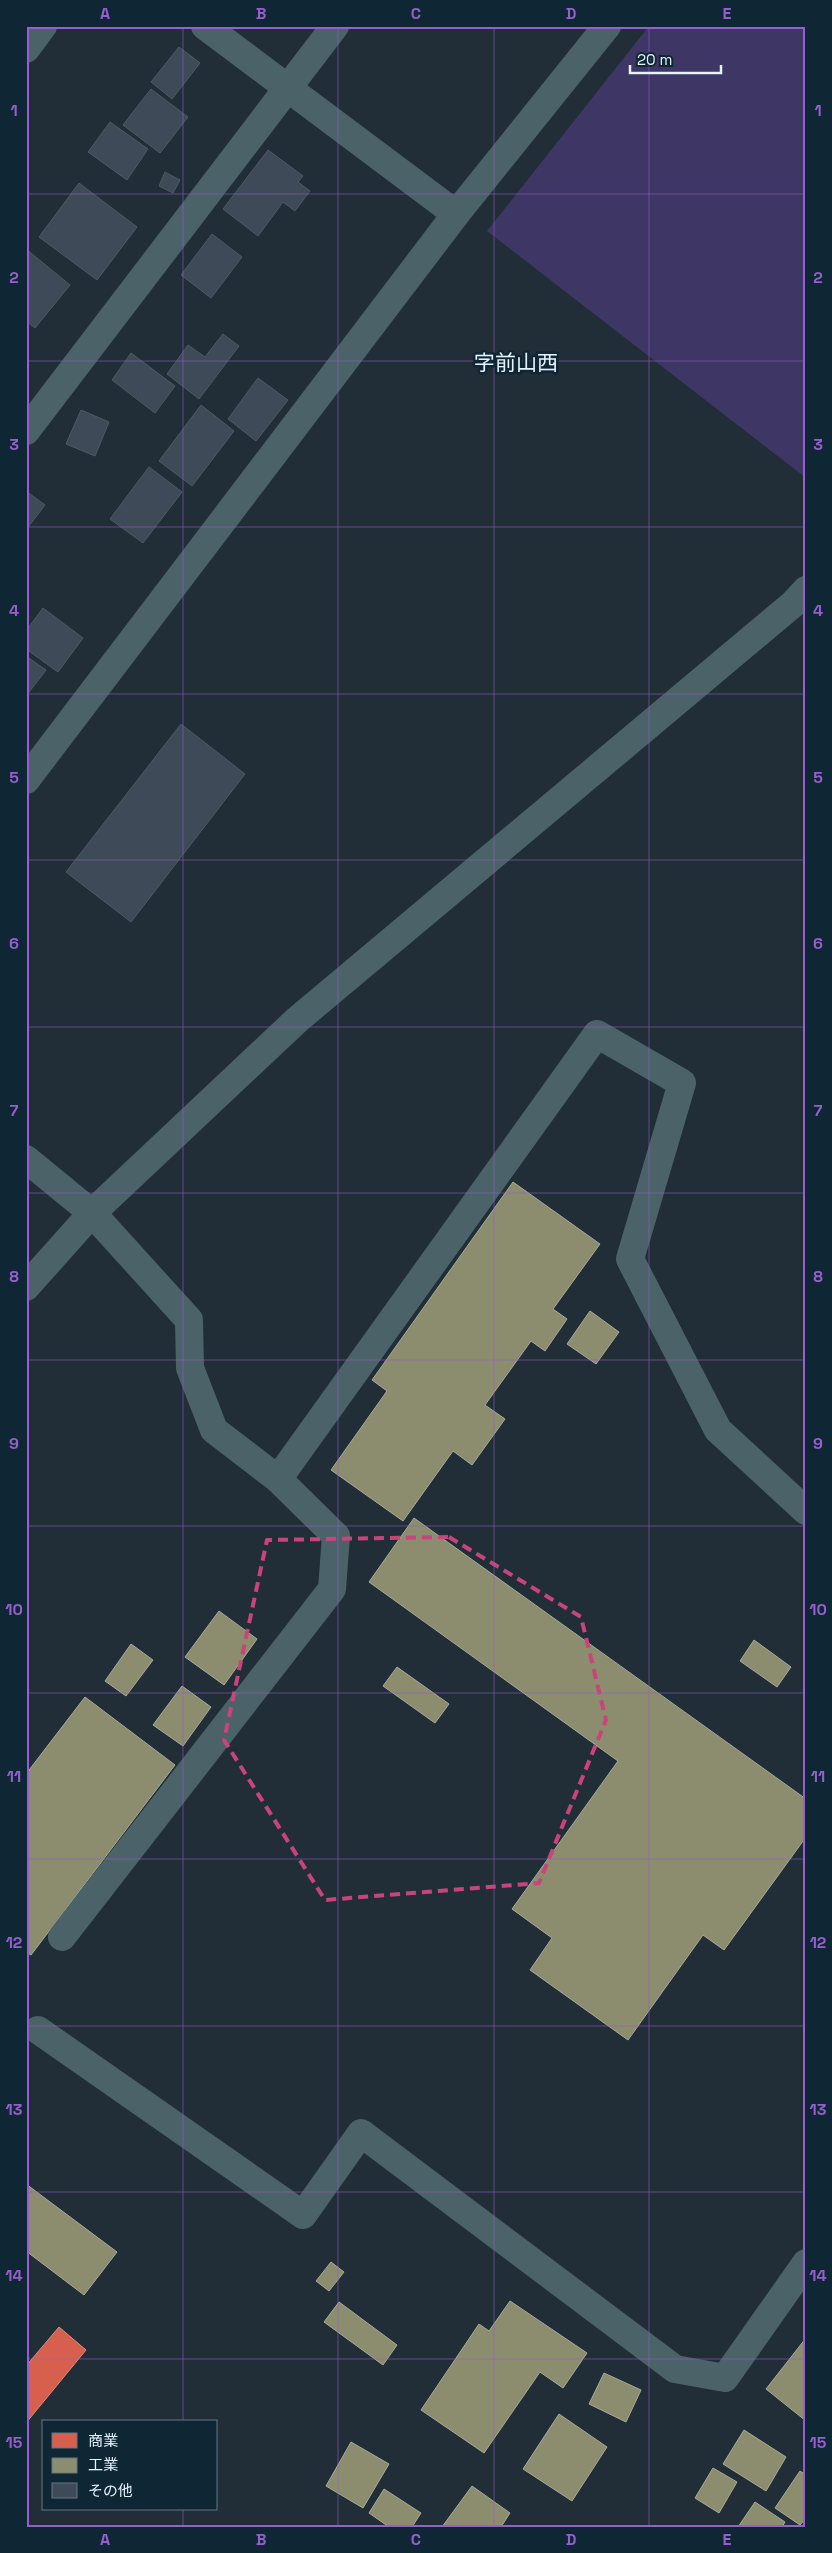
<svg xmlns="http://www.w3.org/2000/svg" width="832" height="2553" font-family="'Space Grotesk','Noto Sans JP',sans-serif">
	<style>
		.green { fill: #3e3664 }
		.shops { fill: #d6604d; stroke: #da8c82 }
		.industry { fill: #8c8c6e; stroke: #a7ab99 }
		.building { fill: #3f4a59; stroke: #515961 }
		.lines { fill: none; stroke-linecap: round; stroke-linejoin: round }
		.minor { stroke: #4b6368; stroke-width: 28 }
		.marked { fill: none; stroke: #c9447b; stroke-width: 4; stroke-dasharray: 10 6; stroke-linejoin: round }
		.grid { fill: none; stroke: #965ece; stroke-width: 1; stroke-opacity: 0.55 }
		.labels { text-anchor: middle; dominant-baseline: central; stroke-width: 5; stroke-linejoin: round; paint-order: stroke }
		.quarter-label { font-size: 21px; fill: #e5f3fd; stroke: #0f2634 }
		.neatline { fill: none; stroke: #965ece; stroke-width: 2 }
		.grid-label { font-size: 16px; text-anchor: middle; font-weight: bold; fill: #965ece }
	</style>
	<rect width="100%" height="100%" fill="#212e37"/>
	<polygon class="green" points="649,26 806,26 806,478 487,231"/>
	<polygon class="shops" points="59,2327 86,2350 26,2423 26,2366"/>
	<g class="industry">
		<polygon points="513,1182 600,1244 553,1309 567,1319 545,1351 531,1341 485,1405 505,1419 472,1465 453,1451 403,1521 331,1470 387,1391 372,1380"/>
		<polygon points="590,1311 619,1332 596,1364 567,1344"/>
		<polygon points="414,1518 806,1799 806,1837 724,1950 703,1935 628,2040 530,1970 552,1938 512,1909 618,1761 369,1582"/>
		<polygon points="219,1611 257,1639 224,1685 185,1657"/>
		<polygon points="754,1640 791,1667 777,1687 740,1661"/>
		<polygon points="131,1644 153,1660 126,1696 105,1681"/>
		<polygon points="397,1667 449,1704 435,1723 383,1686"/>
		<polygon points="182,1686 211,1707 183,1746 153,1725"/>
		<polygon points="85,1697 175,1765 31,1955 26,1952 26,1774"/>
		<polygon points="26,2184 117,2252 84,2295 26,2251"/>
		<polygon points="331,2262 344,2272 329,2291 316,2281"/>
		<polygon points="510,2301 587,2353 563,2388 540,2372 484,2453 421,2410 479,2324 489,2331"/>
		<polygon points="339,2302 397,2345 383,2365 324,2322"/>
		<polygon points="806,2338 806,2421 766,2389"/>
		<polygon points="604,2373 641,2390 626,2422 589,2404"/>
		<polygon points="559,2414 607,2447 572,2501 523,2469"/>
		<polygon points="744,2430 786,2457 766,2491 723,2464"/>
		<polygon points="351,2442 389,2464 363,2508 326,2486"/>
		<polygon points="713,2468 737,2482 719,2513 695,2498"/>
		<polygon points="800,2471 806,2475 806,2518 800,2525 775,2508"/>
		<polygon points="472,2486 510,2513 501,2527 442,2527"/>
		<polygon points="384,2489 421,2513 412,2527 389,2527 369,2513"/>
		<polygon points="755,2502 785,2522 782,2527 738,2527"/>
	</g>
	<g class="building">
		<polygon points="179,47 200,63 172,99 151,82"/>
		<polygon points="151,89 188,117 160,153 123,125"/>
		<polygon points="110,122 148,149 127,180 88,152"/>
		<polygon points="268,150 303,176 298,182 310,191 295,211 283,202 258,236 223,209"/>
		<polygon points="165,172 180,180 173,193 159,186"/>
		<polygon points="79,183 137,227 97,280 39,237"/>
		<polygon points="212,234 242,257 211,298 181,275"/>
		<polygon points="26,249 70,285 35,328 26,321"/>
		<polygon points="223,334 239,346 199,399 167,374 188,345 205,357"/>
		<polygon points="131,353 175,386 155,413 112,380"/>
		<polygon points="258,378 288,400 256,441 228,419"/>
		<polygon points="201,405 234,431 192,486 159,461"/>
		<polygon points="81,410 109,422 95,456 66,444"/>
		<polygon points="149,467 182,492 143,543 110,519"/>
		<polygon points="26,491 45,505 26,530"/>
		<polygon points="43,608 83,638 58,672 26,649 26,631"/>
		<polygon points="26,656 46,670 26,696"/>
		<polygon points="181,724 245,774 131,922 66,872"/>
	</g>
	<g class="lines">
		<g class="minor">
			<polyline points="205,26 456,214"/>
			<polyline points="26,49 43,26"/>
			<polyline points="26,431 335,26"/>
			<polyline points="26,780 456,214 607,26"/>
			<polyline points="26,1159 92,1213 189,1320 190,1368 214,1430 278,1479 336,1536 332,1589 62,1937"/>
			<polyline points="26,1287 92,1213 297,1020 793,604 806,590"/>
			<polyline points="278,1479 597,1034 682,1083 630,1259 718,1430 806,1511"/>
			<polyline points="38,2030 303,2215 361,2133 675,2369 725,2378 806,2263"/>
		</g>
	</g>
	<path class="marked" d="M449,1537L581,1617L606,1720L539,1883L325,1900L224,1740L267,1540Z"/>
	<path class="grid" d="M183,26V2422M338,26V2527M494,26V2527M649,26V2527M26,194H806M26,361H806M26,527H806M26,694H806M26,860H806M26,1027H806M26,1193H806M26,1360H806M26,1526H806M26,1693H806M26,1859H806M26,2026H806M26,2192H806M26,2359H806M183,2509V2527"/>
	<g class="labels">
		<g class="quarter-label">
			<text x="516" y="362">字前山西</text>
		</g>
	</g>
	<rect width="832" height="2553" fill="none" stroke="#0f2634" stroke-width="55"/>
	<rect x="42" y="2420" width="175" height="90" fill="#0f2634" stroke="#657884"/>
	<rect x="52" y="2433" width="25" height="15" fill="#d6604d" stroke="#657884"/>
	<text x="88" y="2446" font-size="15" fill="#e5f3fd">商業</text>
	<rect x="52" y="2458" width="25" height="15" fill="#8c8c6e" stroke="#657884"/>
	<text x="88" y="2470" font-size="15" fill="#e5f3fd">工業</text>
	<rect x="52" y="2483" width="25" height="15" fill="#3f4a59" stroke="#657884"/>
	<text x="88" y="2496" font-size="15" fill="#e5f3fd">その他</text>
	<path d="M630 65v8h91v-8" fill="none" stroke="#e5f3fd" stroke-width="2.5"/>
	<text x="637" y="65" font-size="15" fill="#e5f3fd" stroke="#0f2634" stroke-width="4" paint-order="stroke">20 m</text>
	<rect x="28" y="28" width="776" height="2498" class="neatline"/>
	<g class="grid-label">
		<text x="105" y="19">A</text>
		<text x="261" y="19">B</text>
		<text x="416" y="19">C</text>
		<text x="571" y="19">D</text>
		<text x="727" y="19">E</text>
		<text x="14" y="116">1</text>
		<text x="818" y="116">1</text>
		<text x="14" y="283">2</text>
		<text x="818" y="283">2</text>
		<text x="14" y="450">3</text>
		<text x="818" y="450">3</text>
		<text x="14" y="616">4</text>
		<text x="818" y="616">4</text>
		<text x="14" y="783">5</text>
		<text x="818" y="783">5</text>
		<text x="14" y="949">6</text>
		<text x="818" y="949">6</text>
		<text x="14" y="1116">7</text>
		<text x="818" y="1116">7</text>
		<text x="14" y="1282">8</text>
		<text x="818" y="1282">8</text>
		<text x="14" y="1449">9</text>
		<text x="818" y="1449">9</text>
		<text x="14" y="1615">10</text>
		<text x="818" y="1615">10</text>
		<text x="14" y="1782">11</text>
		<text x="818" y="1782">11</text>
		<text x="14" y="1948">12</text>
		<text x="818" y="1948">12</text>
		<text x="14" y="2115">13</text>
		<text x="818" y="2115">13</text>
		<text x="14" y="2281">14</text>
		<text x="818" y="2281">14</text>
		<text x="14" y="2448">15</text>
		<text x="818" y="2448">15</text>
		<text x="105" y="2545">A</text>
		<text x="261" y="2545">B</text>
		<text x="416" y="2545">C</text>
		<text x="571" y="2545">D</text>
		<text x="727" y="2545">E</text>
	</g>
</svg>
